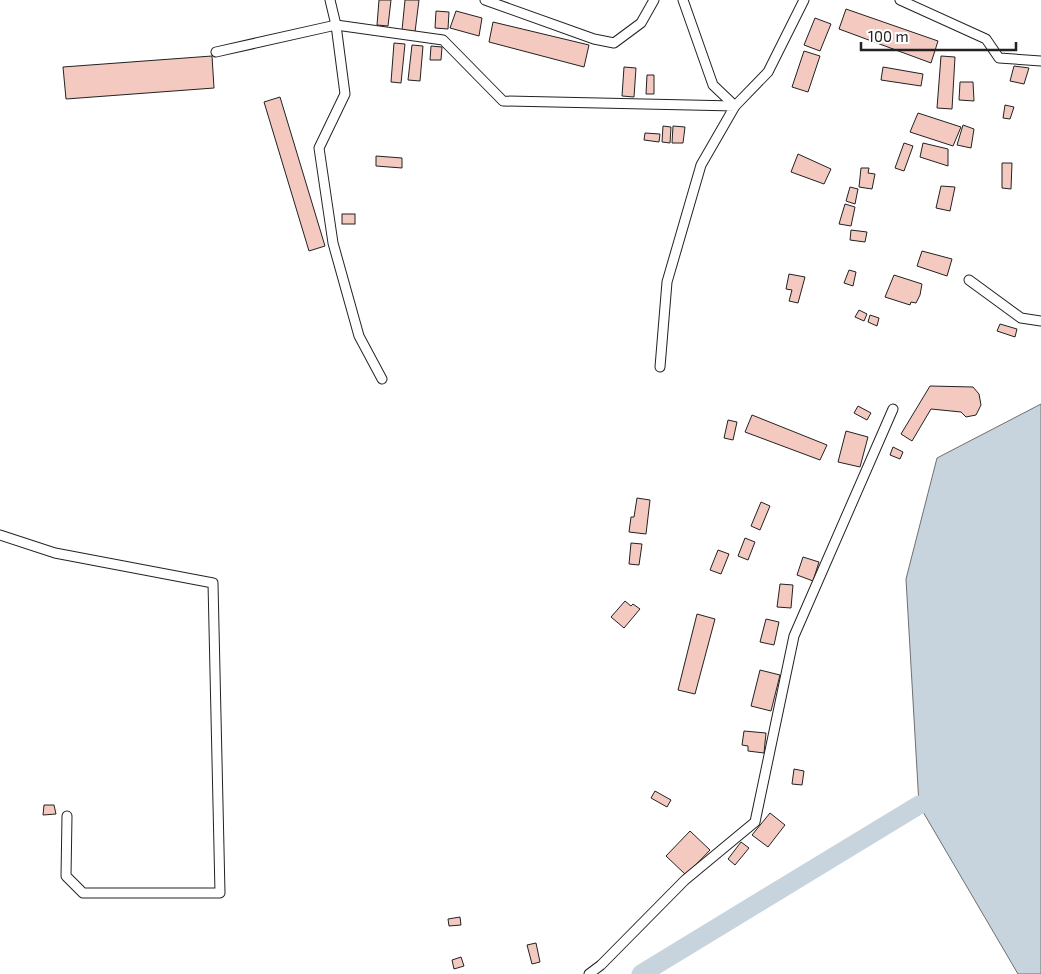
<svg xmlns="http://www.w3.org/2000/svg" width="1041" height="974" font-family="'Exo 2',sans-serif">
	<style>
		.water { fill: #c7d3dd; stroke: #6f6f6f }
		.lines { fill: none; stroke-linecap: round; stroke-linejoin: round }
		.river { stroke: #c7d3dd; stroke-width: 19 }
		.building { fill: #f3c9c0; stroke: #222 }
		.minor-casing { stroke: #222; stroke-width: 11 }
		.minor { stroke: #fff; stroke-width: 9 }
	</style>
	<rect width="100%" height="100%" fill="#fff"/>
	<polygon class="water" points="1041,404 1041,974 1018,974 919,805 906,579 937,458"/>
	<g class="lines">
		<polyline class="river" points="641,974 919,805"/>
	</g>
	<g class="building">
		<polygon points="379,0 391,0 388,26 377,25"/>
		<polygon points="405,0 419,0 415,32 402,30"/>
		<polygon points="846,9 938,41 931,63 839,29"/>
		<polygon points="436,11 449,12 448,29 435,28"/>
		<polygon points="456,11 482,18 479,36 450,28"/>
		<polygon points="815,18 831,24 820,51 804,45"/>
		<polygon points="493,22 589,45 584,67 489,42"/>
		<polygon points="394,43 405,44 401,83 391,82"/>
		<polygon points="412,45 423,46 420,81 408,80"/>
		<polygon points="431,46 442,47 441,60 430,60"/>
		<polygon points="804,51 820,56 808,92 792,87"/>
		<polygon points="212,56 214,88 66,99 63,67"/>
		<polygon points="941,56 955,57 952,109 937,108"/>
		<polygon points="1014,66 1029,68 1024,84 1010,81"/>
		<polygon points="624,67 636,68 634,97 622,96"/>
		<polygon points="883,67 923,74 921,86 881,80"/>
		<polygon points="647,75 654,75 654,94 646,94"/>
		<polygon points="960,82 973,82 974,101 959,100"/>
		<polygon points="280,97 325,246 309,251 264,102"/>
		<polygon points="1005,105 1014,107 1010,119 1003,118"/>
		<polygon points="918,113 961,127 953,146 910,132"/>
		<polygon points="963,125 974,129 971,148 957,145"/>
		<polygon points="663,126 671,127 670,143 662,142"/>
		<polygon points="673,126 685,127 683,143 672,143"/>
		<polygon points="645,133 660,134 659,142 644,140"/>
		<polygon points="904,143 913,146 904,171 895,168"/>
		<polygon points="923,143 948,149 948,166 920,157"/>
		<polygon points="798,154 831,169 824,184 791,172"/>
		<polygon points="376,156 402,158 402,168 376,166"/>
		<polygon points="1002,163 1012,163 1011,189 1002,188"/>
		<polygon points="861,168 869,168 868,173 875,174 872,189 859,187"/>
		<polygon points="941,186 955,187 950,211 936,208"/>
		<polygon points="850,187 858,189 855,204 846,201"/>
		<polygon points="845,204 855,207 851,226 839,224"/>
		<rect x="342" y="214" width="13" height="10"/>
		<polygon points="851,230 867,232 865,242 850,240"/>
		<polygon points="922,251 952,259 947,276 917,266"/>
		<polygon points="849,270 856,272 853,286 844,283"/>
		<polygon points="789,274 805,277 798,303 789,301 792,290 786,289"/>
		<polygon points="894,275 922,284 920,295 916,303 911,302 910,305 885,297"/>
		<polygon points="859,310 867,314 864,321 855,317"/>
		<polygon points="870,315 879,318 877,326 868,322"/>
		<polygon points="1000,324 1017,329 1015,337 997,331"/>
		<polygon points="930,386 973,387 979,394 981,405 976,415 966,417 961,412 931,409 912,441 901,434"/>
		<polygon points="858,406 871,413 867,420 854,413"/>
		<polygon points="752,415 827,445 820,460 745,432"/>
		<polygon points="728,420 737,422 733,440 724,438"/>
		<polygon points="846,431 868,437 860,467 838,462"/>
		<polygon points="893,447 903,452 900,459 890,455"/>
		<polygon points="637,498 650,500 646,534 629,532 631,517 634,517"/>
		<polygon points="761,502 770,506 760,530 751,526"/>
		<polygon points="745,538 755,542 748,560 738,556"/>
		<polygon points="631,543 642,544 639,565 629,564"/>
		<polygon points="718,550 729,554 721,574 710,570"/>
		<polygon points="803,557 819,562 813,581 797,575"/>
		<polygon points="780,584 793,585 791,608 777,607"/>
		<polygon points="625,601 631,606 633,604 640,609 624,628 611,617"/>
		<polygon points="697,614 715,619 695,694 678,690"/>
		<polygon points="766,619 779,622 774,645 760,642"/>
		<polygon points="760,670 780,675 771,711 751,706"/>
		<polygon points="744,731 766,733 764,753 748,751 748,746 742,745"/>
		<polygon points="794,769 804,771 802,785 792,784"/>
		<polygon points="655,791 671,800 667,807 651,798"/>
		<polygon points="44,805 54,805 56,814 43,815"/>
		<polygon points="770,813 785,825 768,847 752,835"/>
		<polygon points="690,831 710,850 686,875 666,856"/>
		<polygon points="741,842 749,848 735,865 728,859"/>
		<polygon points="460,917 461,925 449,926 448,919"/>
		<polygon points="536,943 540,962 532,964 527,945"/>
		<polygon points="461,957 464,966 454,969 452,960"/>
	</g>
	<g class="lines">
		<defs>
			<g id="minor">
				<polyline points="330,0 336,25 345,94 319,148 333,243 359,336 382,379"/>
				<polyline points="485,0 594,39 614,43 641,23 654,0"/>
				<polyline points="683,0 713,85 735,106 768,72 804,0"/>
				<polyline points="900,0 986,39 999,58 1041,61"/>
				<polyline points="216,52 336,25 443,40 503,101 735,106 701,165 667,282 660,367"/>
				<polyline points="969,280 1021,318 1041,321"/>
				<polyline points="0,535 55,553 213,583 220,893 83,893 66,876 67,816"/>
				<polyline points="589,974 601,965 685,880 755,822 794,636 893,409"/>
			</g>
		</defs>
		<use href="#minor" class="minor-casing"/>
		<use href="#minor" class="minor"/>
	</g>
	<path d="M861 42v8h155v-8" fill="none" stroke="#222222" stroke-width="2.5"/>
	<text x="868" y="42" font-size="15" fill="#222222" stroke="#ffffff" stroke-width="4" paint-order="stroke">100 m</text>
</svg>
